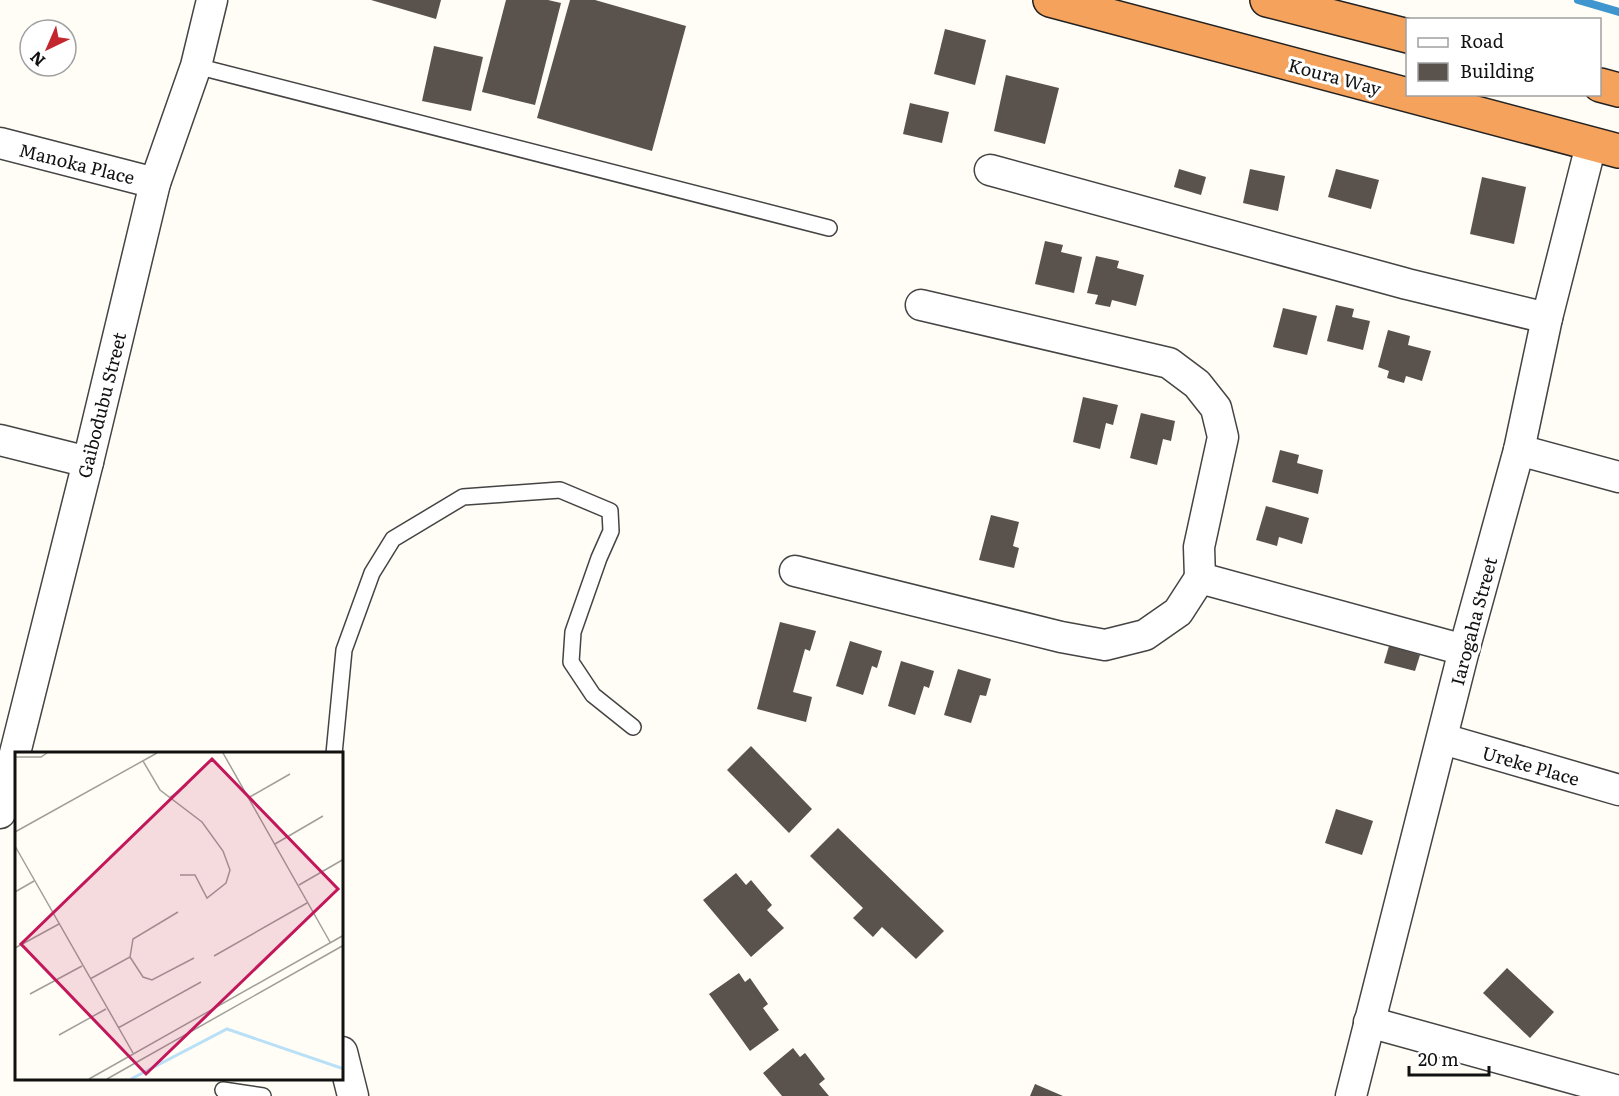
<svg xmlns="http://www.w3.org/2000/svg" width="1619" height="1096" font-family="Literata,serif">
	<style>
		.lines { fill: none; stroke-linecap: round; stroke-linejoin: round }
		.stream { stroke: #3f96cf; stroke-width: 8 }
		.building { fill: #5a524d }
		.lane-casing { stroke: #444; stroke-width: 18 }
		.street-casing { stroke: #444; stroke-width: 33 }
		.highway-casing { stroke: #222; stroke-width: 36 }
		.lane { stroke: #fff; stroke-width: 15 }
		.street { stroke: #fff; stroke-width: 30 }
		.highway { stroke: #f5a25d; stroke-width: 33 }
		.labels { text-anchor: middle; dominant-baseline: central; stroke-width: 6; stroke-linejoin: round; paint-order: stroke }
		.street-label { font-size: 18px; fill: #111; stroke: #fff }
		.inset-river { fill: none; stroke: #b9e0f7; stroke-width: 3 }
		.inset-road { fill: none; stroke: #a09f9a; stroke-width: 1.5 }
		.view { fill: #c2185b; fill-opacity: 0.15; stroke: #c2185b; stroke-width: 3 }
		.inset-edge { fill: none; stroke: #111; stroke-width: 3 }
	</style>
	<rect width="100%" height="100%" fill="#fffdf5"/>
	<g class="lines">
		<polyline class="stream" points="1578,0 1619,12"/>
	</g>
	<g class="building">
		<polygon points="371,0 441,0 436,19"/>
		<polygon points="506,0 548,0 561,3 535,105 482,92"/>
		<polygon points="570,0 595,0 686,26 652,151 537,118"/>
		<polygon points="945,29 986,40 975,85 934,74"/>
		<polygon points="434,46 483,57 471,111 422,101"/>
		<polygon points="1006,75 1059,88 1045,144 994,131"/>
		<polygon points="910,103 949,112 942,143 903,134"/>
		<polygon points="1179,169 1206,177 1201,195 1174,187"/>
		<polygon points="1250,169 1285,176 1278,211 1243,203"/>
		<polygon points="1336,169 1379,180 1371,209 1328,197"/>
		<polygon points="1482,177 1526,187 1514,244 1470,234"/>
		<polygon points="1045,241 1063,245 1061,252 1082,257 1074,293 1035,284"/>
		<polygon points="1096,256 1119,261 1117,268 1144,275 1136,306 1112,300 1110,307 1095,304 1098,295 1087,293"/>
		<polygon points="1336,305 1354,309 1352,317 1370,321 1363,350 1327,341"/>
		<polygon points="1283,308 1317,316 1307,355 1273,347"/>
		<polygon points="1388,330 1410,336 1408,345 1431,351 1422,381 1406,376 1404,383 1387,378 1389,371 1378,367"/>
		<polygon points="1083,397 1118,405 1113,425 1106,423 1100,449 1073,442"/>
		<polygon points="1141,413 1175,421 1171,441 1163,439 1157,465 1130,458"/>
		<polygon points="1280,450 1299,455 1297,463 1323,470 1318,494 1272,482"/>
		<polygon points="1266,506 1309,518 1302,544 1279,537 1277,546 1256,540"/>
		<polygon points="991,515 1019,522 1013,546 1019,548 1014,568 979,560"/>
		<polygon points="780,622 816,631 810,651 805,649 793,692 812,697 806,722 757,709"/>
		<polygon points="850,641 882,651 877,668 872,666 863,695 836,686"/>
		<polygon points="1389,646 1420,655 1415,671 1384,663"/>
		<polygon points="901,661 934,671 929,688 924,686 915,715 888,706"/>
		<polygon points="958,669 991,679 986,696 980,695 971,723 944,715"/>
		<polygon points="751,746 812,809 789,833 727,770"/>
		<polygon points="1336,809 1373,821 1362,855 1325,843"/>
		<polygon points="838,828 944,931 916,959 882,927 873,937 853,918 863,908 810,856"/>
		<polygon points="736,873 746,885 751,880 772,905 767,910 784,928 751,957 703,900"/>
		<polygon points="1507,968 1554,1012 1530,1038 1483,993"/>
		<polygon points="739,973 745,982 750,978 768,1004 763,1008 779,1030 750,1051 709,994"/>
		<polygon points="793,1048 800,1057 805,1053 825,1079 819,1084 829,1096 782,1096 763,1073"/>
		<polygon points="1035,1084 1063,1096 1030,1096"/>
	</g>
	<g class="lines">
		<defs>
			<g id="lane">
				<polyline points="196,66 829,228"/>
				<polyline points="334,754 344,650 372,573 393,539 463,497 560,490 610,511 611,531 599,558 573,632 571,662 593,695 633,727"/>
				<polyline points="223,1090 263,1096"/>
			</g>
			<g id="street">
				<polyline points="0,143 155,183"/>
				<polyline points="990,170 1407,284 1547,318"/>
				<polyline points="921,305 1169,363 1197,384 1216,408 1223,437 1199,547 1200,578"/>
				<polyline points="0,440 88,462"/>
				<polyline points="1519,450 1619,477"/>
				<polyline points="795,571 1061,637 1105,645 1145,635 1178,612 1200,578 1464,650"/>
				<polyline points="1443,739 1619,790"/>
				<polyline points="0,813 88,462 155,183 196,66 212,0"/>
				<polyline points="1369,1022 1619,1091"/>
				<polyline points="342,1052 353,1096"/>
				<polyline points="1351,1096 1464,650 1519,450 1547,318 1591,145"/>
			</g>
			<g id="highway">
				<polyline points="1050,0 1619,151"/>
				<polyline points="1267,0 1408,36"/>
				<polyline points="1600,85 1619,90"/>
			</g>
		</defs>
		<use href="#lane" class="lane-casing"/>
		<use href="#street" class="street-casing"/>
		<use href="#highway" class="highway-casing"/>
		<use href="#lane" class="lane"/>
		<use href="#street" class="street"/>
		<use href="#highway" class="highway"/>
	</g>
	<g class="labels">
		<g class="street-label">
			<text transform="translate(1335 76) rotate(15)">Koura Way</text>
			<text transform="translate(77 163) rotate(14)">Manoka Place</text>
			<text transform="translate(101 405) rotate(-76)">Gaibodubu Street</text>
			<text transform="translate(1473 621) rotate(-75)">Iarogaha Street</text>
			<text transform="translate(1531 765) rotate(16)">Ureke Place</text>
		</g>
	</g>
	<g transform="translate(15 752)">
		<rect width="328" height="328" fill="#fffdf5"/>
		<path class="inset-river" d="M116,327L212,277L329,317"/>
		<path class="inset-road" d="M208,1L315,190M0,5H26L32,1M128,9L145,38L187,70L208,99L215,118L211,131L192,146L180,123H165M154,46L172,33M233,46L275,22M0,80L142,1M260,92L308,64M0,94L118,301M284,133L329,107M0,140L19,129M0,196L44,172M199,204L292,151M115,205L128,225L137,228L179,206M75,227L115,205L118,187L163,160M15,242L67,214M103,276L186,230M44,283L91,257M74,327L329,183M92,327L329,193"/>
		<path class="view" d="M197,7L323,137L131,322L6,192Z"/>
		<rect width="328" height="328" class="inset-edge"/>
	</g>
	<rect x="1406" y="18" width="195" height="78" fill="#ffffff" stroke="#a0a0a0" stroke-width="1.5"/>
	<rect x="1418" y="38" width="30" height="9" fill="#ffffff" stroke="#a0a0a0" stroke-width="1.5"/>
	<text x="1460" y="48" font-size="18" fill="#111111">Road</text>
	<rect x="1418" y="63" width="30" height="18" fill="#5a524d" stroke="#a0a0a0" stroke-width="1.5"/>
	<text x="1460" y="78" font-size="18" fill="#111111">Building</text>
	<g transform="translate(48 48) rotate(224)"><circle r="28" fill="#ffffff" stroke="#a0a0a0" stroke-width="1.5"/>
	<path d="M0-4.5L10 22L0 15L-10 22Z" fill="#c4262e"/>
	<text y="-9" font-size="16" font-weight="bold" text-anchor="middle" fill="#111111">N</text>
	</g>
	<path d="M1409 1066v9h80v-9" fill="none" stroke="#111111" stroke-width="3"/>
	<text x="1418" y="1066" font-size="18" fill="#111111" stroke="#ffffff" stroke-width="4.5" paint-order="stroke">20 m</text>
</svg>
